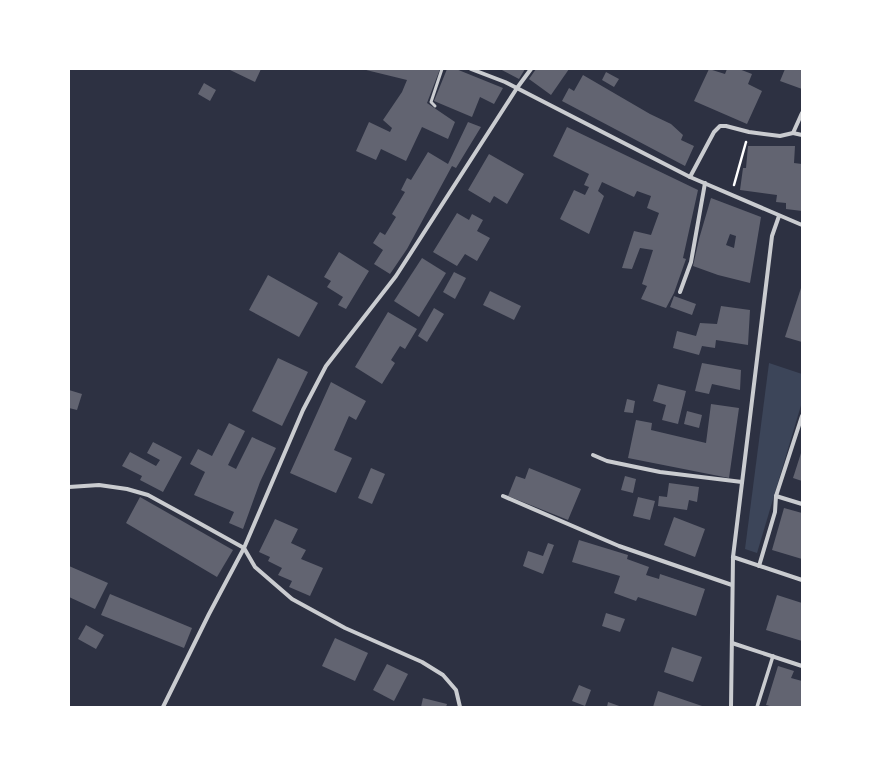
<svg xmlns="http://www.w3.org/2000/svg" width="871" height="776" font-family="'Open Sans',sans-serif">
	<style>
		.green { fill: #3c4559 }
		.building { fill: #626471; fill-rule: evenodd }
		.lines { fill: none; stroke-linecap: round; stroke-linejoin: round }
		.path { stroke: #fff; stroke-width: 2.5 }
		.service { stroke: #caccd0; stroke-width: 3 }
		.pedestrian { stroke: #caccd0; stroke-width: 3.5 }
		.minor { stroke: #caccd0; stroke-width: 4 }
	</style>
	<rect width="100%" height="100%" fill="#2d3142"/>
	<polygon class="green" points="769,363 802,374 802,402 757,553 745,549"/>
	<g class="building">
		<polygon points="228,69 261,69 255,82"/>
		<polygon points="362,69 440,69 427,103 455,122 448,139 422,127 406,161 381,149 376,160 356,151 369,122 390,132 392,128 383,120 402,92 407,80"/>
		<polygon points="447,69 456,69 503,88 494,104 480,97 472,117 434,101"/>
		<polygon points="500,69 525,69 519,79"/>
		<polygon points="536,69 569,69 551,95 529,79"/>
		<polygon points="709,69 725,74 727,69 739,69 752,74 748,84 762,91 747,124 694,101"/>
		<polygon points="785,69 802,69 802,89 780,81"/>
		<polygon points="606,72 619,79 614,87 602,80"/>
		<polygon points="583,75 650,114 671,124 683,135 681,140 694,146 685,166 562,101 569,88 574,91"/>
		<polygon points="204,83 216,90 210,101 198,94"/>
		<polygon points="468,122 481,127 456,168 452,166 407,249 390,274 374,264 383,250 373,243 380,232 385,235 396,217 392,214 405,192 401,190 407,178 411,180 428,152 448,164"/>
		<polygon points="567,127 698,190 683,258 686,259 674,293 666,308 641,299 647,286 642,284 653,250 640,248 632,269 622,268 634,231 651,235 659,213 647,208 651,196 637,191 634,197 602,182 598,191 604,196 589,234 560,219 574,190 585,195 589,187 584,185 589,174 553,156"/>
		<polygon points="748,146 795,146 794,163 802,164 802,211 786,209 786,203 776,202 777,195 740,190 743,168 746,168"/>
		<polygon points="489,154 524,174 507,204 494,196 490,203 468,190"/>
		<path d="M711,198L761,217L750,283L718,275L693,266L699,239ZM730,234L736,236L734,248L726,245Z"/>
		<polygon points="457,213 469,220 472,214 483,220 477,231 490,238 477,261 465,254 457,266 433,252"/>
		<polygon points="339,252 369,271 346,309 338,305 343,297 327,287 331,281 324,277"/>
		<polygon points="422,258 446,273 419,317 394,301"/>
		<polygon points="454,272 466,278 455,299 443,292"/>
		<polygon points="268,275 318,303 299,337 249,310"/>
		<polygon points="802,285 802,342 785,337"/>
		<polygon points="490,291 521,306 514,320 483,305"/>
		<polygon points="674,296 696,304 692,315 670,307"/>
		<polygon points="721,306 750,310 748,345 716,340 715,348 702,346 699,355 673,348 677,331 696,336 700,323 717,324"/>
		<polygon points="434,308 444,314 427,342 418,336"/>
		<polygon points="388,312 417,329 405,349 400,346 391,360 395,363 382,384 355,367"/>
		<polygon points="278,358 308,372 282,426 252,411"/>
		<polygon points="702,363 741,370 740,390 712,384 709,394 695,391"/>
		<polygon points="331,382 366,401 356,420 349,416 334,450 352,458 336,493 290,473"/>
		<polygon points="658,384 686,391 678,424 662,420 666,405 653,401"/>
		<polygon points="69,390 82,394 77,410 69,408"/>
		<polygon points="627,399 635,401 633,413 624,412"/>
		<polygon points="711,404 739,408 729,478 628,458 636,420 652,423 651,430 706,443"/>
		<polygon points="687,411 702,415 699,428 684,424"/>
		<polygon points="229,423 245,431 228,465 236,469 252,437 276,448 260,482 243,529 229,523 234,512 194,495 205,472 190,464 198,449 212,456"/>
		<polygon points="153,442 182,457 163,492 140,480 142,476 122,466 130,452 156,466 160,460 147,453"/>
		<polygon points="802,450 802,481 793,478"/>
		<polygon points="371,468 385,474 372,504 358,498"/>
		<polygon points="529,468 581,489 568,520 508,496 516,476 525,479"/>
		<polygon points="625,476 636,479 633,493 621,490"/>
		<polygon points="669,483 699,487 697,502 689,500 687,510 658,506 659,496 667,497"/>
		<polygon points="140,497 233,550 217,577 126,523"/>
		<polygon points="638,497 655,501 650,520 633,516"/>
		<polygon points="784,508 802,513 802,559 772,550"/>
		<polygon points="674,517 705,529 695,557 664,545"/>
		<polygon points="275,519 298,529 291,543 306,550 301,559 323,568 310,596 289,587 292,581 278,575 282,568 268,561 270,557 259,552"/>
		<polygon points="579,540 628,555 627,559 649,567 646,575 659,579 660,574 705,589 696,616 638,597 636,601 614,593 620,576 572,562"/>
		<polygon points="548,543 554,545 543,574 523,566 528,551 543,556"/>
		<polygon points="69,566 108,583 95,609 69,597"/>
		<polygon points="110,594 192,628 184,648 101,615"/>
		<polygon points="777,595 802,603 802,641 766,630"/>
		<polygon points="606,613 625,619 620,632 602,626"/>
		<polygon points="86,625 104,635 96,649 78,639"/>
		<polygon points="335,638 368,653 355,681 322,666"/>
		<polygon points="672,647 702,657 693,682 664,672"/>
		<polygon points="387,664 408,674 394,701 373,690"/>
		<polygon points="778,666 794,671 791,678 802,681 802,707 774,707 766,705"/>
		<polygon points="579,685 591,690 585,706 572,701"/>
		<polygon points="658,691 705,707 653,707"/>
		<polygon points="423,698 447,704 446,707 421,707"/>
		<polygon points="608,702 622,707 607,707"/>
	</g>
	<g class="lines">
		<polyline class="path" points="734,185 746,142"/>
		<polyline class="service" points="435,106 431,102 442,69"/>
		<polyline class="pedestrian" points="757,707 773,656"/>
		<g class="minor">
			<polyline points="471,69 505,82 690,177 802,225"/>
			<polyline points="793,133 802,135"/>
			<polyline points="690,177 714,132 720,126 726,126 749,132 780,136 793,133 802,113"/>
			<polyline points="680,292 691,262 705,183"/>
			<polyline points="593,455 607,461 660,472 742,482"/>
			<polyline points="69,487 99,485 127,489 148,495 190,518 244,548 255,567 292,599 345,628 422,662 443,675 456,690 460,707"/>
			<polyline points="503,496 619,546 732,585"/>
			<polyline points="776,496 802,504"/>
			<polyline points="733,557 802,580"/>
			<polyline points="759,566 775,512 776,496 802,416"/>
			<polyline points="732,643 802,666"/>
			<polyline points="163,707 209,614 244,548 303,410 326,366 396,276 517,88 531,69"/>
			<polyline points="731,707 733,557 772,236 779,216"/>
		</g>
	</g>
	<rect width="871" height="776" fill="none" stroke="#ffffff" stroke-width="140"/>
</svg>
